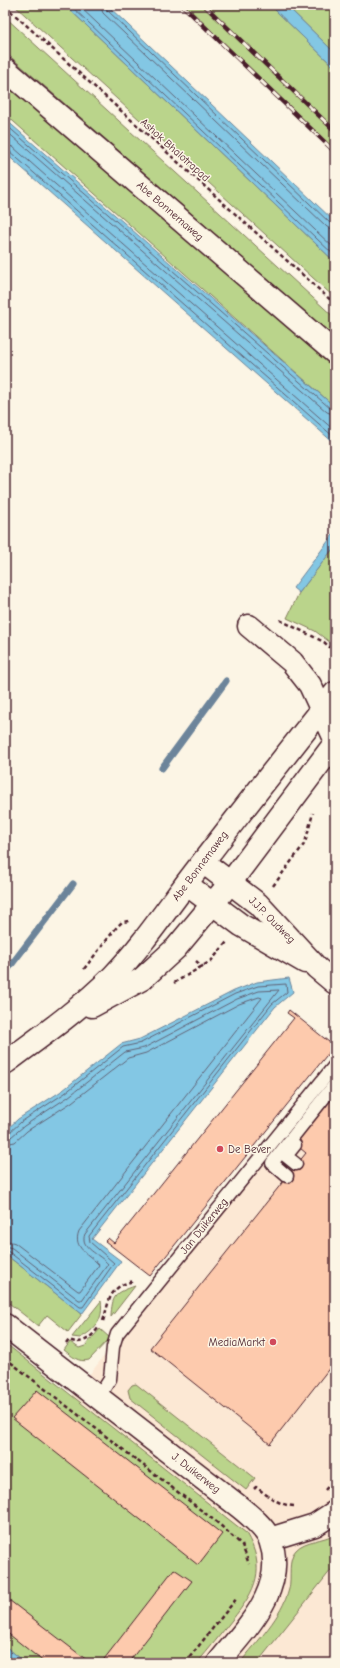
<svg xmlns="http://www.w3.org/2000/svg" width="340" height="1668" font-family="'Comic Neue',sans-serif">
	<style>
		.built { fill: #fce8d4 }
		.green { fill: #bad48b; stroke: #827a5b }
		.water { fill: #83c7e4; stroke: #6c849a }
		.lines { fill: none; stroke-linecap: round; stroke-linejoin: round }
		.shore { stroke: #616275; stroke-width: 1 }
		.stream { stroke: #6c849a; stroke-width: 7 }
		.building { fill: #fdcaad; stroke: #4a1f2b }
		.service-casing { stroke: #4a1f2b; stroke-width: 15 }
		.minor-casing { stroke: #4a1f2b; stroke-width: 25 }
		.path { stroke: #4a1f2b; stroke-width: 2.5; stroke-dasharray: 4 3; stroke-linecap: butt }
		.service { stroke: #fcf5e5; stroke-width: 12 }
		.minor { stroke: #fcf5e5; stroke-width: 22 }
		.rail-casing { stroke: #4a1f2b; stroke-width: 4.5 }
		.rail { stroke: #fcf5e5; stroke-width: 3; stroke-dasharray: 9; stroke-linecap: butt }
		.poi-dot { fill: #d1495b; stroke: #fcf5e5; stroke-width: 1.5 }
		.labels { text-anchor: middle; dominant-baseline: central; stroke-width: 3; stroke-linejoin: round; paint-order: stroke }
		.street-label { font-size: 11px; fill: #4a1f2b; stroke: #fcf5e5 }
		.poi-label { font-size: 11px; fill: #4a1f2b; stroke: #fcf5e5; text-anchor: start }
	</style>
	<rect width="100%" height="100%" fill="#fcf5e5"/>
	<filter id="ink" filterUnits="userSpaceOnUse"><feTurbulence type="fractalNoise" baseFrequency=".025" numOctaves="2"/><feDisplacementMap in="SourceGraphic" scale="8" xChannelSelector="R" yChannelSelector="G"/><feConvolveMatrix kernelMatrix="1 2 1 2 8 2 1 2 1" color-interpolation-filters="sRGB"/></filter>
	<g filter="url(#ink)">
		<polygon class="built" points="335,1069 335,1663 5,1663 5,1343 72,1396"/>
		<g class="green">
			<polygon points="14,5 65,5 335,262 335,298"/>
			<polygon points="185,5 270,5 335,68 335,150"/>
			<polygon points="286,5 335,5 335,53"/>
			<polygon points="5,17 335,318 335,338 5,52"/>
			<polygon points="5,84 335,368 335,407 5,114"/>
			<polygon points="335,546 335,646 315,631 287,618 299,593"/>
			<polygon points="5,1254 82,1314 68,1332 47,1315 38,1326 5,1300"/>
			<path d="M135,1286L111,1317C112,1295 115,1293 135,1286Z"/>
			<path d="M101,1301C104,1319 95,1330 80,1338L72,1337Z"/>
			<path d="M100,1329L110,1338L89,1360C78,1363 72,1356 64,1350L70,1342L79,1348L85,1346Z"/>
			<path d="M5,1343L246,1533C267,1569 256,1590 232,1620C221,1634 209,1649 197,1663H26L5,1646Z"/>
			<polygon points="136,1384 255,1478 246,1490 130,1398 128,1390 132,1385"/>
			<path d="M335,1534V1565L257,1663H240C257,1641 282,1617 289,1589C292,1577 287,1559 296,1550C305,1540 323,1541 335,1534Z"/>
		</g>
		<g class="water">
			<polygon points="65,5 107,5 335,222 335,262"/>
			<polygon points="270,5 286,5 335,53 335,68"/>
			<polygon points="5,119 335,407 335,444 5,153"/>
			<polygon points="335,532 335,546 299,593 293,588"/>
			<polygon points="289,978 293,992 275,1007 92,1239 121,1261 82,1314 5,1254 5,1131 18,1119 63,1090 121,1044 140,1039 234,991 257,982"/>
			<polygon points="5,1646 26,1663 5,1663"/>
		</g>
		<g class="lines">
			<g class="shore">
				<polyline points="70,5 335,256"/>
				<polyline points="78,5 335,249"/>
				<polyline points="100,5 103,13 327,227 335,230"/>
				<polyline points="105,5 107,10 331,224 335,225"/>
				<polyline points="5,124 331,409 335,410"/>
				<polyline points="5,130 327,412 335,415"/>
				<polyline points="5,145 13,147 335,431"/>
				<polyline points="5,150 9,151 335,438"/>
				<polyline points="5,1133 9,1133 21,1122 65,1093 123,1047 141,1043 235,994 258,986 286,984 287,992 272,1004 89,1236 90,1242 114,1263 83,1307 80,1307 9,1252 5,1251"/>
				<path d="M5,1138L11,1137L24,1126L68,1097L125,1052L144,1048L237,999L259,991L279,990L85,1234C79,1248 100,1254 108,1264L82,1300H79L12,1248L5,1246"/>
				<path d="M5,1144L15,1142L27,1131L72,1102L128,1058L146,1053L239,1004L259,997L262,998L79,1231C72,1249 90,1254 99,1265L80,1291H78L15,1243L5,1240"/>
			</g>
			<g class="stream">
				<polyline points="162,768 226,681"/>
				<polyline points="5,973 73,884"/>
			</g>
		</g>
		<g class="building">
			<polygon points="289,1010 334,1046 150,1276 105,1241 108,1238 114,1243 294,1018 287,1013"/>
			<polygon points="335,1081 335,1361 270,1444 150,1348 306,1153 289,1139"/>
			<polygon points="37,1390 222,1534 198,1565 12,1418"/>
			<polygon points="174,1569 192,1581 128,1663 101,1663"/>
			<polygon points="5,1597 88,1661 86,1663 45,1663 5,1631"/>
		</g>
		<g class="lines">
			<defs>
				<g id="service">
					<polyline points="295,1145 286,1156 296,1164"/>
					<polyline points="287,1176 272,1163 335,1084"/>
					<polyline points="98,1398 110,1379 113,1347 117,1334 335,1065"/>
				</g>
				<g id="minor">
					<polyline points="5,69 335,353"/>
					<polyline points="249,626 292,662 310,685 335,739"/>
					<polyline points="203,862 258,904 317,968 335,983"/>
					<polyline points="186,884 241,925 305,962"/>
					<polyline points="92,1006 142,979 176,948 230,883 335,743"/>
					<path d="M5,1063C42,1036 80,1009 113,976C144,944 168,907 195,872C241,812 288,752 335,693"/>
					<path d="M5,1325L237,1505C248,1514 265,1527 270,1540C288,1589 245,1629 218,1663"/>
					<polyline points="270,1539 315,1525 335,1512"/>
				</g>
			</defs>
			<use href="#service" class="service-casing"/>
			<use href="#minor" class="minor-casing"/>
			<g class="path">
				<polyline points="5,6 335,304"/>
				<polyline points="280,620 324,642 335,652"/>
				<polyline points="273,886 305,843 313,813"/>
				<polyline points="196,961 203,967"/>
				<polyline points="84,969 116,928 122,922 129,921"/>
				<polyline points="174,983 211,961 227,942"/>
				<path d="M103,1321C110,1300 108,1286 135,1281"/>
				<path d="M66,1344L69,1340C83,1346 91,1337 99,1327"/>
				<polyline points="5,1358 219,1524 242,1545 249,1564"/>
				<path d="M254,1489L256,1487C268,1496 278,1505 294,1506"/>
				<polyline points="325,1490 335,1478"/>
				<polyline points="185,1663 237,1598"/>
			</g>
			<use href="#service" class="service"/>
			<use href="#minor" class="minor"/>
			<defs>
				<g id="rail">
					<polyline points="182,5 335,152"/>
					<polyline points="204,5 335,131"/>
				</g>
			</defs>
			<use href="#rail" class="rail-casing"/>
			<use href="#rail" class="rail"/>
		</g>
	</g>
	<g class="poi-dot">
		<circle cx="220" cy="1149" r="4"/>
		<circle cx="273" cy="1342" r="4"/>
	</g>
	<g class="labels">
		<g class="street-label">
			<text transform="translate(175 150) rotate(42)">Ashok Bhalotrapad</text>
			<text transform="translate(170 211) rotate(41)">Abe Bonnemaweg</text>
			<text transform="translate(200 866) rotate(-53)">Abe Bonnemaweg</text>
			<text transform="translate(272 920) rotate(45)">J.J.P. Oudweg</text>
			<text transform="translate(204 1226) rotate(-51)">Jan Duikerweg</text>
			<text transform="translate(196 1473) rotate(38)">J. Duikerweg</text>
		</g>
		<g class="poi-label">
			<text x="228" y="1149">De Bever</text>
			<text x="265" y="1342" text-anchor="end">MediaMarkt</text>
		</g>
	</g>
	<rect width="340" height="1668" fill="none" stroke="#fcf5e5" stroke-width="20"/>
	<rect x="10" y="10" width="320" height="1648" fill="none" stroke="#4a1f2b" stroke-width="1.5" filter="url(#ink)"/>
</svg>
